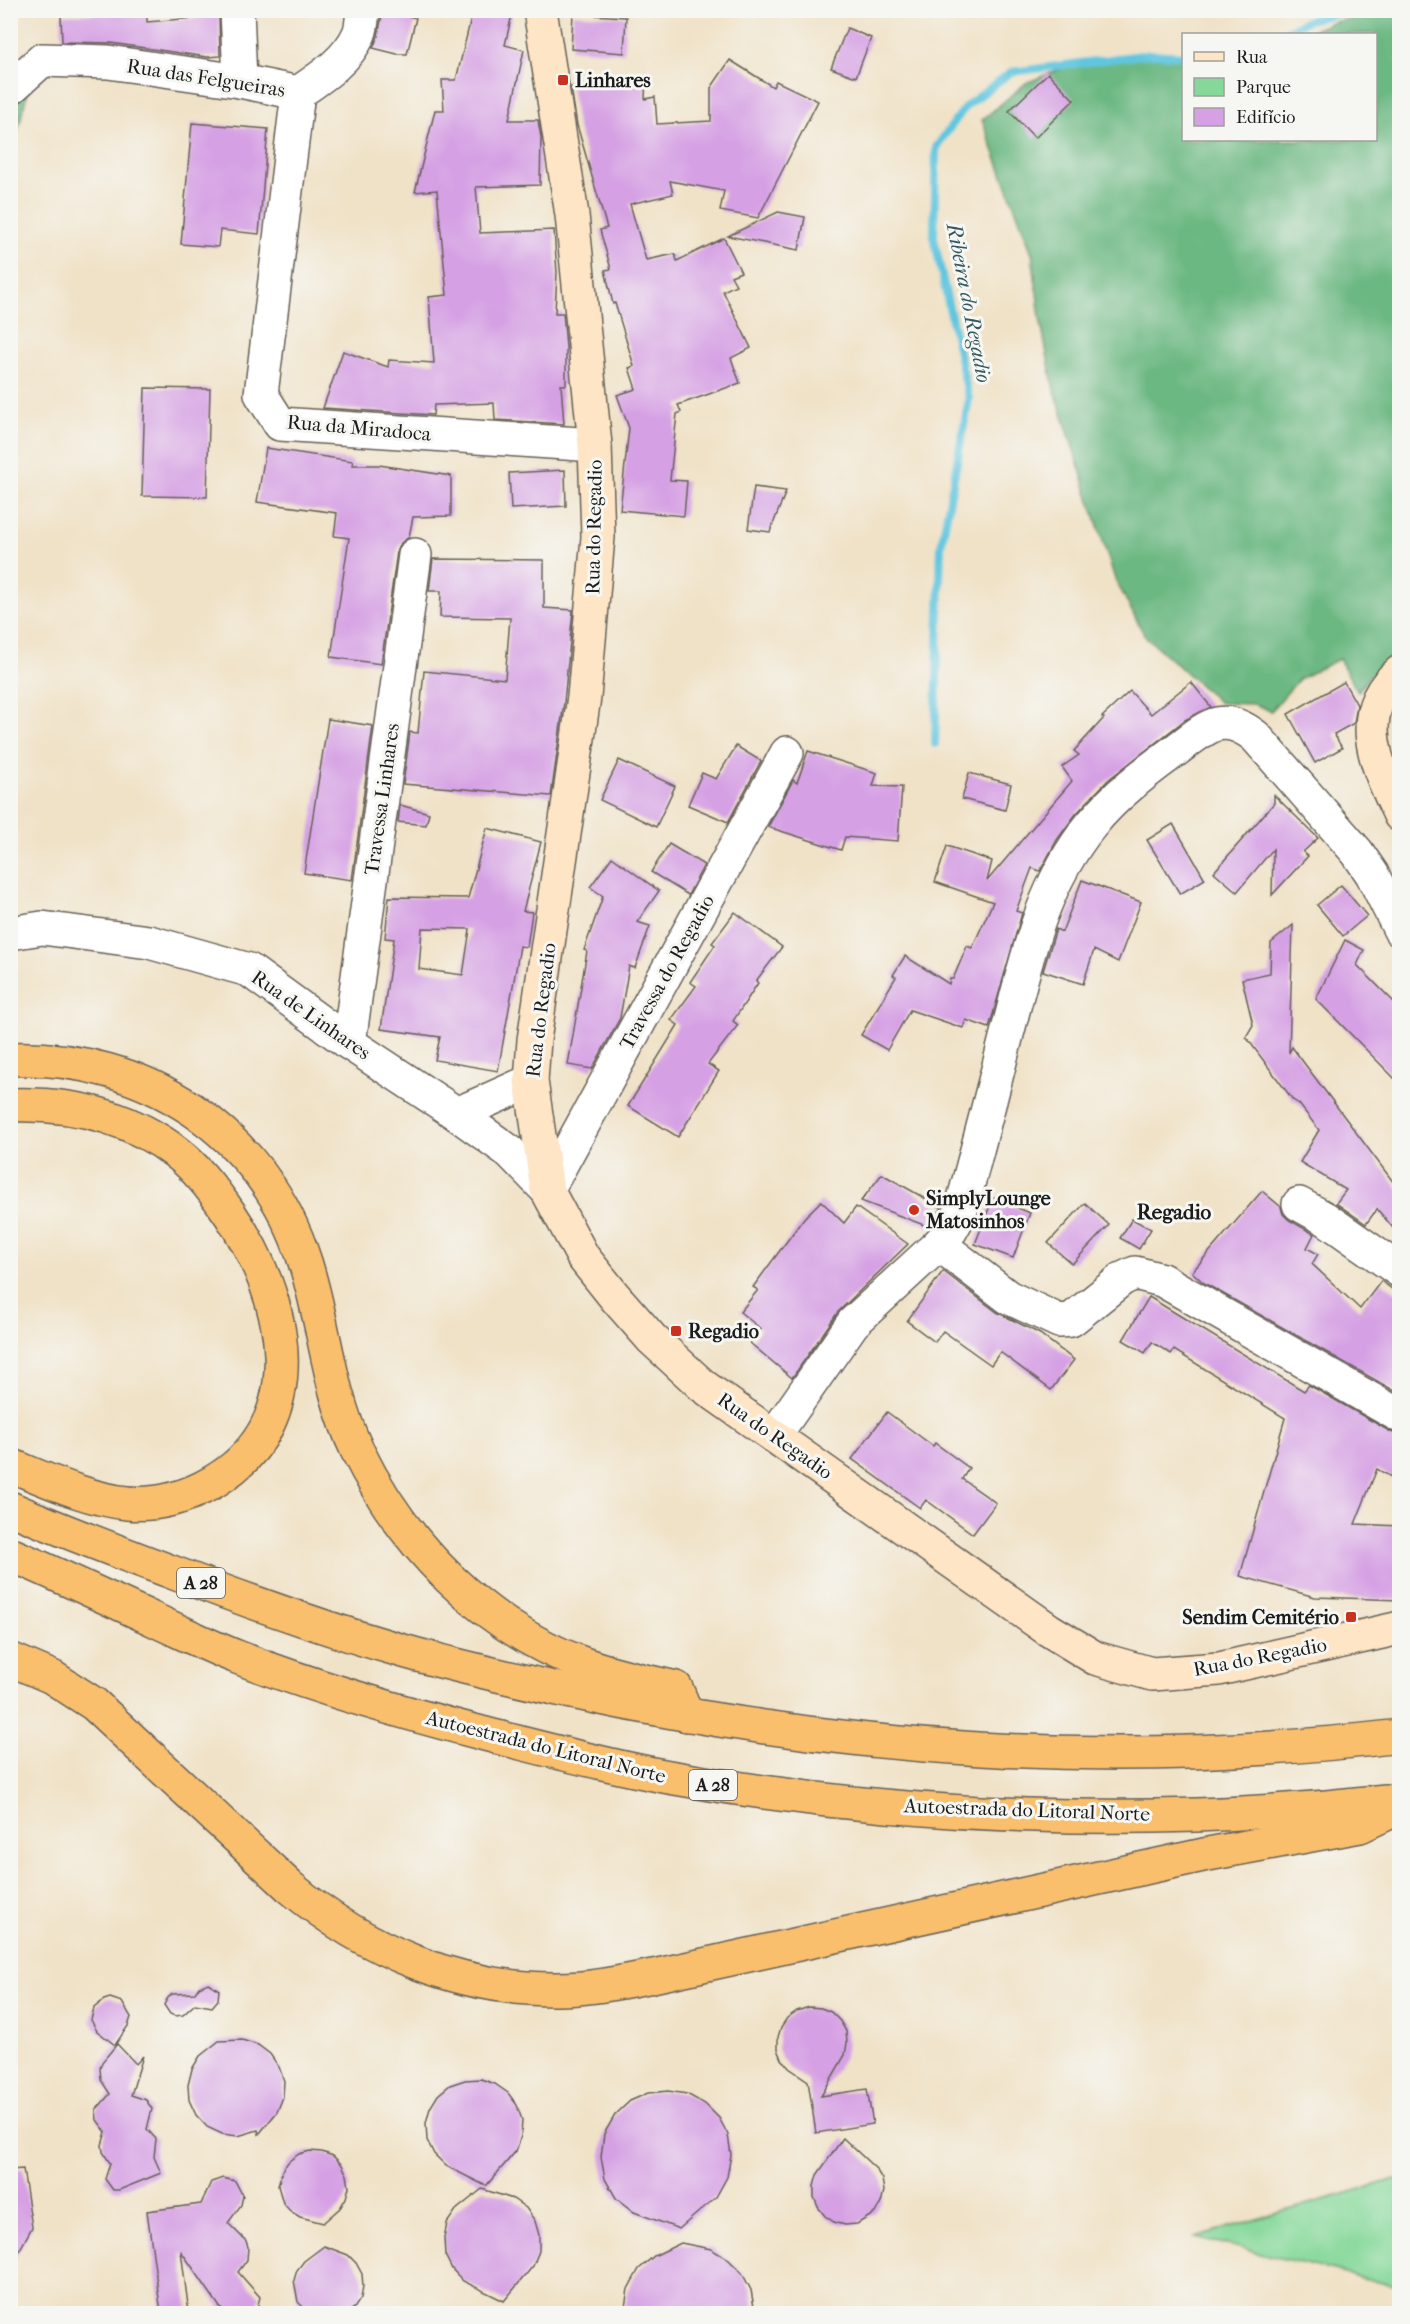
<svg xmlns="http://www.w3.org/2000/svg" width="1410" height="2324" font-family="'IM FELL French Canon',serif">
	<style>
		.green { fill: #85d89a; stroke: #507a5b; stroke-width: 1.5 }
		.forest { fill: #6cb882; stroke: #446a4f; stroke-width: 1.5 }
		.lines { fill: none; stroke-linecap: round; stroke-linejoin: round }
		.stream { stroke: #61c6df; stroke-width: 8 }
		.building { fill: #d6a1e4; fill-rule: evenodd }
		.street-casing { stroke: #666158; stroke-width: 36 }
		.secondary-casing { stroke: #666158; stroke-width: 36 }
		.highway-casing { stroke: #666158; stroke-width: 36 }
		.street { stroke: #fff; stroke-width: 33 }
		.secondary { stroke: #fde5c5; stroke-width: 33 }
		.highway { stroke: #f9bf6d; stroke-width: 33 }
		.poi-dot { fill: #c8321e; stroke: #f6f6f2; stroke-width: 2 }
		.labels { text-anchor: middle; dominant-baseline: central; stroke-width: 6; stroke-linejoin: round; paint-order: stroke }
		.shield { fill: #f6f6f2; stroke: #5d5d5c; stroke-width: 1.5 }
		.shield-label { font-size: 18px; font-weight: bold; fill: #1c1c1c }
		.street-label { font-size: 20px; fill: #1c1c1c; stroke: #f6f6f2 }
		.poi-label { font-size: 20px; font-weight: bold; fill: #1c1c1c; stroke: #f6f6f2; text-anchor: start }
		.water-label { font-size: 21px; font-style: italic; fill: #345860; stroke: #f6f6f2 }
		.neighbourhood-label { font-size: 21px; font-weight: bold; fill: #1c1c1c; stroke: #f6f6f2 }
	</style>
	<rect width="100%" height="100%" fill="#f6f6f2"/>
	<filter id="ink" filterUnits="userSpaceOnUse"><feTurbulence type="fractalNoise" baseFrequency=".0167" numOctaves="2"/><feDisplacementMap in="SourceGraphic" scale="12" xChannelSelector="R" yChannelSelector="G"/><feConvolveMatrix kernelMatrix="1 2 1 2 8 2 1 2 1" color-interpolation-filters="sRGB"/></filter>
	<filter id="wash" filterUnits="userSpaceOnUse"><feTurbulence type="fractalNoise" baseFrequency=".008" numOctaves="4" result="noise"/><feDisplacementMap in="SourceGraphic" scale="24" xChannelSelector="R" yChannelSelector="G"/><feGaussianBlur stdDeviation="1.35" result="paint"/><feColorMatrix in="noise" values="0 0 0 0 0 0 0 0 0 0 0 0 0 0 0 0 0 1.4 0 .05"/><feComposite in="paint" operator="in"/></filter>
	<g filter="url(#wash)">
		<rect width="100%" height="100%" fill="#f0e2c7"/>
		<g class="green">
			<path d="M1399,719V771C1392,752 1391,737 1399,719Z"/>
			<polygon points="1399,2178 1399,2287 1195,2237"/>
		</g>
		<g class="forest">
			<path d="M1382,11H1399V652C1382,663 1369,674 1358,692L1339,659L1299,679L1271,711L1254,704L1220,703L1145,636L1115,579L1053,385L1040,318L1032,253L982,120L1026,83L1078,62L1128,57L1183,58L1184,140H1376V34H1305L1330,23Z"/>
			<polygon points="11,78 30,83 11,156"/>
		</g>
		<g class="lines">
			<g class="stream">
				<polyline points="1280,34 1311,19 1358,10"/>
				<polyline points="935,744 941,546 969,399 934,238 936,147 966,106 1011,72 1150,54 1184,56"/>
			</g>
		</g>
		<g id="blocks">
			<g class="building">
				<polygon points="383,10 416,18 407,54 397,54 373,48 378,36"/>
				<polygon points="473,10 513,10 505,45 524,50 509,120 538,120 541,137 540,185 476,187 480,233 554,230 557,273 555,313 563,313 566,347 566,385 561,385 564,424 495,420 494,403 434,405 433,415 323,408 343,351 388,367 389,360 434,363 429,297 447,295 437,190 415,192 435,110 444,110 442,80 456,80"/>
				<polygon points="147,12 147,22 219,16 220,56 207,57 111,43 62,42 61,15"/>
				<polygon points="573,14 626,17 624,53 571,49"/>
				<polygon points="847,28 871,38 856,77 831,68"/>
				<polygon points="730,60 773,87 776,81 818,101 758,218 720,211 724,191 670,181 673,194 630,204 646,260 675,254 677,261 724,238 741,272 731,276 736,285 723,291 751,348 731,358 740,383 678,405 681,412 677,414 670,480 687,481 684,516 620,510 629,428 617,395 636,389 629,368 634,366 615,303 613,304 605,270 611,269 600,230 607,228 577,125 571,87 646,77 645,99 655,97 657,124 711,121 711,88"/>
				<polygon points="1048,73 1074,100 1035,138 1009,111"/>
				<polygon points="192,123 268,129 259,234 220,230 218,247 181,244"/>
				<polygon points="778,212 805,217 799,250 728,236"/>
				<polygon points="145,388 210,389 207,497 142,496"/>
				<polygon points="266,448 353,461 352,465 379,465 451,476 451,516 413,517 409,537 401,543 397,552 381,664 331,657 349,538 334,536 337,513 257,502"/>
				<polygon points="565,470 566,506 511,509 509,473"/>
				<polygon points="754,487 786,491 770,532 748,529"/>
				<polygon points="433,559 544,560 544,608 573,610 564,702 551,796 403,784 410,732 418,733 424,671 505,679 510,618 440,617 441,591 429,591"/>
				<polygon points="1191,682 1211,707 1185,720 1108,780 1076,814 1057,840 1040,871 1032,868 1016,911 1022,913 989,1028 966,1020 963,1028 910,1010 887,1050 861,1035 896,977 893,975 905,956 949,984 950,979 953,979 967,946 972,948 993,902 935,882 947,846 992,861 987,881 1072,781 1062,767 1079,755 1074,751 1104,718 1102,717 1130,691 1151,714"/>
				<polygon points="1344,682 1357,705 1354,723 1334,734 1342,748 1315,763 1288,714"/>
				<polygon points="328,719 373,726 352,880 304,873"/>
				<polygon points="736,746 761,761 728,822 688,805 702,773 716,779"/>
				<polygon points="808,751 877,773 873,786 902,787 898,841 845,837 841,850 768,827 793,780 797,783"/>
				<polygon points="619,760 675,786 656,827 600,800"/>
				<polygon points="969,773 1011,784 1005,810 962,799"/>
				<polygon points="1274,795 1318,838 1303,852 1308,856 1272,895 1273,849 1237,892 1214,872 1274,803"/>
				<polygon points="400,805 429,813 426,825 398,822"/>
				<polygon points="1173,824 1205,879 1180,894 1147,840"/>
				<path d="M487,828L541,842L523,911L532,912L527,947L520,946L498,1071L435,1060L440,1037L381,1029L394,939L385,938L389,897L468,898ZM422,928L470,929L463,975L419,969Z"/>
				<polygon points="669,844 704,865 688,895 651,872"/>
				<polygon points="612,857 659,891 637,922 650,926 635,968 629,966 620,1018 592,1069 568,1065 587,951 584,950 603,896 590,887"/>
				<polygon points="1082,880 1141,902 1118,962 1094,950 1083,984 1043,971 1056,929 1062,932"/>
				<polygon points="1341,885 1367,916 1343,936 1317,905"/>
				<polygon points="735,912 782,947 756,981 758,983 733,1021 738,1025 708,1064 719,1071 678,1137 628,1106 678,1025 671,1020 696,986 690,982 715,945 712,943"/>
				<polygon points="1293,925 1289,1053 1292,1047 1400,1191 1400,1236 1377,1209 1366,1224 1336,1203 1346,1190 1300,1162 1319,1130 1299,1104 1293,1100 1246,1037 1253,1025 1242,979 1270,973 1271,943"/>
				<polygon points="1345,940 1364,950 1357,965 1400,1008 1400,1084 1316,999"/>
				<polygon points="882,1174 942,1208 929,1227 861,1201"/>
				<polygon points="1262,1191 1281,1207 1283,1214 1289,1220 1314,1234 1307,1248 1318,1254 1312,1264 1360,1309 1381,1281 1400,1295 1400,1394 1204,1283 1192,1272"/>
				<polygon points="993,1198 1030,1213 1013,1258 975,1244"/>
				<polygon points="821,1201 844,1223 856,1207 908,1244 838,1312 792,1378 750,1343 761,1329 740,1312 758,1290 753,1287 804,1218"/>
				<polygon points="1085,1203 1109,1225 1072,1264 1048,1243"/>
				<polygon points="1132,1219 1151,1229 1139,1249 1120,1238"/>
				<polygon points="943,1271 997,1312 1040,1334 1074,1360 1051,1390 1000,1352 991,1365 943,1331 935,1342 907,1321"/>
				<polygon points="1149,1297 1304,1391 1309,1385 1391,1432 1400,1435 1400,1482 1377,1469 1355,1524 1400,1526 1400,1600 1315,1597 1240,1576 1285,1418 1174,1350 1171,1354 1152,1342 1145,1353 1123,1340"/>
				<polygon points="887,1412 933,1446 935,1443 969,1468 962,1479 996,1503 973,1534 926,1500 920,1508 852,1459"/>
				<polygon points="208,1983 219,1990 218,2000 212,2007 195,2004 183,2015 175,2016 170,2014 164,2005 167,1999 172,1994 195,1993 199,1987"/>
				<polygon points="110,1998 122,2002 131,2017 128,2026 115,2045 97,2031 91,2020 94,2008 104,2000"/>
				<polygon points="809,2007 821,2008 831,2012 840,2021 846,2031 847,2043 845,2055 821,2096 867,2089 873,2124 816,2133 808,2081 789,2068 782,2059 778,2049 778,2037 781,2027 787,2018 797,2011"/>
				<polygon points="242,2040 258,2045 270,2054 279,2067 284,2081 283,2097 277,2112 259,2134 258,2130 238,2136 222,2134 207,2127 196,2115 189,2100 188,2085 192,2069 200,2056 219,2041"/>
				<polygon points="117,2044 136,2064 143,2056 131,2095 146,2100 152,2109 147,2129 156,2139 154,2157 161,2173 119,2190 113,2190 105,2179 110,2163 103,2152 102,2145 106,2132 97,2120 96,2110 110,2094 101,2080 100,2068 102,2062"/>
				<polygon points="481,2079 495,2084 508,2093 517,2105 522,2120 521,2136 516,2151 486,2186 446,2166 434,2154 427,2140 426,2123 430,2108 438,2095 450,2085 465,2080"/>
				<polygon points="668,2091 687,2094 705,2104 719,2118 728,2135 731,2155 727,2177 716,2197 679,2229 634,2212 616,2198 605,2179 601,2157 604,2134 615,2115 630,2101 648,2093"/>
				<polygon points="843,2138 876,2169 882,2179 884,2191 881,2203 875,2213 857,2224 845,2225 834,2222 825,2216 818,2207 814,2197 814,2186 817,2175"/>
				<polygon points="310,2151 322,2152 333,2156 342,2165 347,2175 349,2187 346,2198 340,2208 323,2223 300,2217 290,2211 283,2203 278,2186 282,2170 289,2161 299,2154"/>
				<polygon points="23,2169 32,2227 10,2268 10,2170"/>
				<polygon points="223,2178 235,2181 243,2196 241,2205 228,2223 246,2241 248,2247 247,2260 238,2272 260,2297 256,2313 224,2313 181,2251 189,2313 161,2313 147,2211 201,2204 211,2182"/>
				<polygon points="482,2189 513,2199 526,2208 535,2221 539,2235 539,2251 533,2266 504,2301 463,2281 452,2269 445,2255 444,2238 447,2223 456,2210"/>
				<polygon points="681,2243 711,2249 728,2259 742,2273 751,2290 755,2313 624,2313 628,2289 639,2269 654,2256"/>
				<polygon points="324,2246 348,2255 356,2263 362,2274 363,2286 361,2298 355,2307 348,2313 309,2313 298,2302 294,2280 297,2270 304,2261"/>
			</g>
		</g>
	</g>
	<g filter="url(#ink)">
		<use href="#blocks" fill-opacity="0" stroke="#666158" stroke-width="1.5"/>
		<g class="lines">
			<defs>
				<g id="street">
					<polyline points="237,10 240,81"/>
					<path d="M13,86L42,60L108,62L240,81L298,93C320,78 348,60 359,34C362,27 362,18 363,10"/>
					<polyline points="298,93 261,394 280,424 595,445"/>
					<polyline points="10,933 42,928 149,942 249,970 349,1043 457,1114 510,1152 547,1190 787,753"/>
					<polyline points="349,1043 415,555"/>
					<polyline points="457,1114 531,1081"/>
					<polyline points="1299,1204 1326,1219 1400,1271"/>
					<polyline points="939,1244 1008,1297 1059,1321 1071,1320 1122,1279 1135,1273 1162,1280 1400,1416"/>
					<path d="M774,1436L853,1323L939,1244L951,1230L960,1214C976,1155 991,1097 1006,1038C1026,962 1040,888 1091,825C1115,795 1146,772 1176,750C1206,728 1221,710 1255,736L1357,852L1372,874L1400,930"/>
				</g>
				<g id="secondary">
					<polyline points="540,10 572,215 595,445 598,537 584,697 534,1040 531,1081 547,1190 583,1257 615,1297 652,1339 703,1386 1049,1630 1095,1658 1152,1674 1219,1669 1400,1628"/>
					<path d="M1400,672C1350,714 1378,768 1400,815"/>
				</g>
				<g id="highway">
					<path d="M10,1059C145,1054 264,1132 305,1262C325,1324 328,1390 357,1450C403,1545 483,1627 584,1664C614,1675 645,1681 676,1688L687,1715"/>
					<path d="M10,1105C71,1103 128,1115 177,1153C198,1169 215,1192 230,1214C286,1297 316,1421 213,1482C188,1497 157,1506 127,1503C88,1499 47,1480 10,1465"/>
					<path d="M10,1508C65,1532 121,1553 177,1574C248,1601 320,1627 393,1648C450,1665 509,1678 567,1691C845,1752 1117,1770 1400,1736"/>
					<path d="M10,1554C60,1576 110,1599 159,1622C185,1634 211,1647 237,1657C319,1689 404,1713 489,1735C549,1750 608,1766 669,1777C903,1819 1150,1828 1386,1801"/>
					<path d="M10,1659L52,1677L94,1704L290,1887C365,1950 459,1990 558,1989C590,1989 622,1982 653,1976L1208,1854L1360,1826L1400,1807"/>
				</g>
			</defs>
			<use href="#street" class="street-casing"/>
			<use href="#secondary" class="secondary-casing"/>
			<use href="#highway" class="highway-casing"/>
			<use href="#street" class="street"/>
			<use href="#secondary" class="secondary"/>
			<use href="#highway" class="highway"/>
		</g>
	</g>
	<g class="poi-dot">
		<rect x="557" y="74" width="12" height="12" rx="3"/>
		<circle cx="914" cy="1210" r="6"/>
		<rect x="670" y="1325" width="12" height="12" rx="3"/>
		<rect x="1345" y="1611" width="12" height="12" rx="3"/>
	</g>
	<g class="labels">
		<g class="shield">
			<rect x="177" y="1568" width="48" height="30" rx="4.5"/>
			<rect x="689" y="1770" width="48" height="30" rx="4.5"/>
		</g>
		<g class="shield-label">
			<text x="201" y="1583">A 28</text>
			<text x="713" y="1785">A 28</text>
		</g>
		<g class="street-label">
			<text transform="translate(206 78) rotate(9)">Rua das Felgueiras</text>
			<text transform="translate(359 428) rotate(5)">Rua da Miradoca</text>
			<text transform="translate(594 527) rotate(-89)">Rua do Regadio</text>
			<text transform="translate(382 799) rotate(-82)">Travessa Linhares</text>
			<text transform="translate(667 972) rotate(-61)">Travessa do Regadio</text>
			<text transform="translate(541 1010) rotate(-83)">Rua do Regadio</text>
			<text transform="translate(311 1015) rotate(35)">Rua de Linhares</text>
			<text transform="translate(775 1436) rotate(35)">Rua do Regadio</text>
			<text transform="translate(1260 1657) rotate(-11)">Rua do Regadio</text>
			<text transform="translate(546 1747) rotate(14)">Autoestrada do Litoral Norte</text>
			<text transform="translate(1027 1810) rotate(2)">Autoestrada do Litoral Norte</text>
		</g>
		<g class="poi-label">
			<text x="575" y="80">Linhares</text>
			<text x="926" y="1198">SimplyLounge<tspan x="926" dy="23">Matosinhos</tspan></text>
			<text x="688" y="1331">Regadio</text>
			<text x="1339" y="1617" text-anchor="end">Sendim Cemitério</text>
		</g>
		<g class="water-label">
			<text transform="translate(969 303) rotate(79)">Ribeira do Regadio</text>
		</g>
		<g class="neighbourhood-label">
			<text x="1174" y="1212">Regadio</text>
		</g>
	</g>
	<rect width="1410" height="2324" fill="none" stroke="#f6f6f2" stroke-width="36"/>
	<rect x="1182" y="33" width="195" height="108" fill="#f6f6f2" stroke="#9f9f9c" stroke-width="1.5"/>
	<rect x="1194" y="52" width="30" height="9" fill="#fde5c5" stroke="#9f9f9c" stroke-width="1.5"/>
	<text x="1236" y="63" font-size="18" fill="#1c1c1c">Rua</text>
	<rect x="1194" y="78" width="30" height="18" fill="#85d89a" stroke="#9f9f9c" stroke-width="1.5"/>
	<text x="1236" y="93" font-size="18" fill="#1c1c1c">Parque</text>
	<rect x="1194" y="108" width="30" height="18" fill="#d6a1e4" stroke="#9f9f9c" stroke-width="1.5"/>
	<text x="1236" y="123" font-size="18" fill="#1c1c1c">Edifício</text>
</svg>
